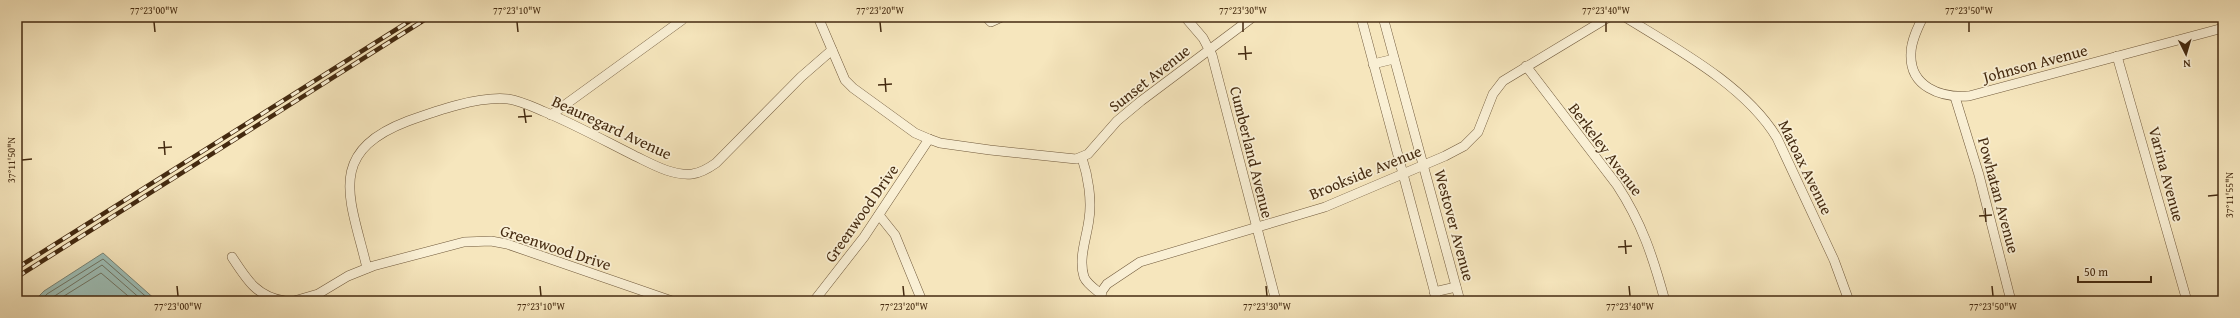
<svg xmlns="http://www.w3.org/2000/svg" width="2240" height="318" font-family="'Gentium Book Plus',serif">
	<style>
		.water { fill: #9dbeb6; stroke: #798374 }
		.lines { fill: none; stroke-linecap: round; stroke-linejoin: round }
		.shore { stroke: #707463; stroke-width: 1 }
		.minor-casing { stroke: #70593b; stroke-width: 10 }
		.minor { stroke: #f9efd4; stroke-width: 9 }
		.rail-casing { stroke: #442a10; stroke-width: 4.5 }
		.rail { stroke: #f9efd4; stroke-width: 3; stroke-dasharray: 9; stroke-linecap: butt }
		.ticks { fill: none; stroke: #442a10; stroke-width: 1.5 }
		.labels { text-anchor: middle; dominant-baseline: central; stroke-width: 3.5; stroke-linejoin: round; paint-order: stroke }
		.street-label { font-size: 16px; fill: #442a10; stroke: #f9efd4 }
		.neatline { fill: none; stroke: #442a10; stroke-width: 1.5 }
		.ticks-label { font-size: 10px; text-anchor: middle; fill: #442a10 }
	</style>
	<rect width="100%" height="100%" fill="#f6e6bd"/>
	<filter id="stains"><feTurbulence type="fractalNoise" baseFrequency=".005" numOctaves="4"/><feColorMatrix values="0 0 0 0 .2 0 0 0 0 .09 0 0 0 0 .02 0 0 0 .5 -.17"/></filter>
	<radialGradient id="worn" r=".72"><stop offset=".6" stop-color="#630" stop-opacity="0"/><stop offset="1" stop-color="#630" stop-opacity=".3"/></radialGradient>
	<polygon class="water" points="103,253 157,301 34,301 44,291"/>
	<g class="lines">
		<g class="shore">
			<polyline points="40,301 47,294 103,259 151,301"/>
			<polyline points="47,301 102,265 143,301"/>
			<polyline points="56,301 101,273 134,301"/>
		</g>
		<defs>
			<g id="minor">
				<polyline points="321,17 332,17"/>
				<polyline points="818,17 845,80 853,88 915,133 929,139 940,143 990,150 1076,159 1088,154 1117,121 1141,101 1253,17"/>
				<polyline points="986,17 991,22 1002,17"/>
				<polyline points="1185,17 1203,38 1212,55 1276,301"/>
				<polyline points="1361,17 1437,301"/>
				<polyline points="1383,17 1460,301"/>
				<path d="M1625,17C1677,49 1746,86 1777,138L1834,260L1849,301"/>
				<path d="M1923,17C1918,27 1911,41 1911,53C1909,87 1941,98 1969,96L2223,28"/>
				<polyline points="2117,56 2187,301"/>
				<polyline points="1373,64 1394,59"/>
				<path d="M1526,66L1617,185C1642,223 1653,257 1665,301"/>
				<polyline points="1955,97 1979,175 2011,301"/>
				<polyline points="551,115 682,20"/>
				<path d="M1082,158C1088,176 1092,200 1089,219C1087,237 1078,258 1084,277C1087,284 1095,289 1101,294"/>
				<polyline points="879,215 895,235 922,301"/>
				<path d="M232,257C247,280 257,297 285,301"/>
				<path d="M367,268C351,200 324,153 408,121C436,111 478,96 508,99C521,101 533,107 545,112C576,125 605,141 635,156C652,164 672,176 692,174C701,173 709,168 716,163L801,77L832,50"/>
				<polyline points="1434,292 1456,287"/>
				<polyline points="294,301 318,294 348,276 373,266 464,242 491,241 507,244 672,301"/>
				<polyline points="814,301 864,237 929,139"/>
				<polyline points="1100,301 1102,291 1107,284 1140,262 1325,207 1445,156 1464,146 1478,132 1493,94 1503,81 1609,17"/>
			</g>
		</defs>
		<use href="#minor" class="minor-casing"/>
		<use href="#minor" class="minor"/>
		<defs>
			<g id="rail">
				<polyline points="17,268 416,17"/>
				<polyline points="17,277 429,17"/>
			</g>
		</defs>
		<use href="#rail" class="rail-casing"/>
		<use href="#rail" class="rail"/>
	</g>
	<path class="ticks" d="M154,22L155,32M517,22L518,32M880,22L881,32M1243,22V32M1606,22V32M1969,22V32M1245,46L1246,60M1238,54L1252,53M885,78L886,92M878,85L892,84M524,109L526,123M518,117L532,116M164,141L165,155M158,148L172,147M22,160L32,159M2208,196L2218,195M1985,208L1986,222M1979,216L1992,215M1625,240L1626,254M1618,247L1632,246M177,286L178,296M540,286L541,296M903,286L904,296M1266,286L1267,296M1629,286L1630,296M1992,286L1993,296"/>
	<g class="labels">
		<g class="street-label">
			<text transform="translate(2035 63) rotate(-15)">Johnson Avenue</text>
			<text transform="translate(1149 78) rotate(-38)">Sunset Avenue</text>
			<text transform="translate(612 127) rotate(25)">Beauregard Avenue</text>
			<text transform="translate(1606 149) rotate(53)">Berkeley Avenue</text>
			<text transform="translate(1252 152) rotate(76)">Cumberland Avenue</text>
			<text transform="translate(1806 167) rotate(64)">Matoax Avenue</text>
			<text transform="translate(1365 172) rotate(-22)">Brookside Avenue</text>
			<text transform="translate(2167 174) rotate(75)">Varina Avenue</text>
			<text transform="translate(1999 195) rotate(75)">Powhatan Avenue</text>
			<text transform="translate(861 213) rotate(-55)">Greenwood Drive</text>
			<text transform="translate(1455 225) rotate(75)">Westover Avenue</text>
			<text transform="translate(556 247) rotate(18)">Greenwood Drive</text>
		</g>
	</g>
	<rect width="2240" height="318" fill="none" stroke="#f6e6bd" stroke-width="44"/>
	<g transform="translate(2186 54) rotate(175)" stroke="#f9efd4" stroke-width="3" paint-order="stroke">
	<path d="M0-3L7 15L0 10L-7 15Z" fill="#442a10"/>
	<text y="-6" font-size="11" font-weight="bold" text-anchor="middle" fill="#442a10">N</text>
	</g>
	<path d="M2078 276v6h73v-6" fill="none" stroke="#442a10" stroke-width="2"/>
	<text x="2084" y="276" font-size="12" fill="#442a10" stroke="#f9efd4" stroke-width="3" paint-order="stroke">50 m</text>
	<rect x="22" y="22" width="2196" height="274" class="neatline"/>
	<g class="ticks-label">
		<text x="154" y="14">77°23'00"W</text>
		<text x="517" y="14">77°23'10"W</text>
		<text x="880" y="14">77°23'20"W</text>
		<text x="1243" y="14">77°23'30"W</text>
		<text x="1606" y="14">77°23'40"W</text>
		<text x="1969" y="14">77°23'50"W</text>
		<text transform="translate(11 160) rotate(-90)" y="4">37°11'50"N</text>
		<text transform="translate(2229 195) rotate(-90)" y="4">37°11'55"N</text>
		<text x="178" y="310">77°23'00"W</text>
		<text x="541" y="310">77°23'10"W</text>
		<text x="904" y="310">77°23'20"W</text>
		<text x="1267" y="310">77°23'30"W</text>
		<text x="1630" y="310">77°23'40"W</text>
		<text x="1993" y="310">77°23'50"W</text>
	</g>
	<rect width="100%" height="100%" filter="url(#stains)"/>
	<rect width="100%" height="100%" fill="url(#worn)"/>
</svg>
